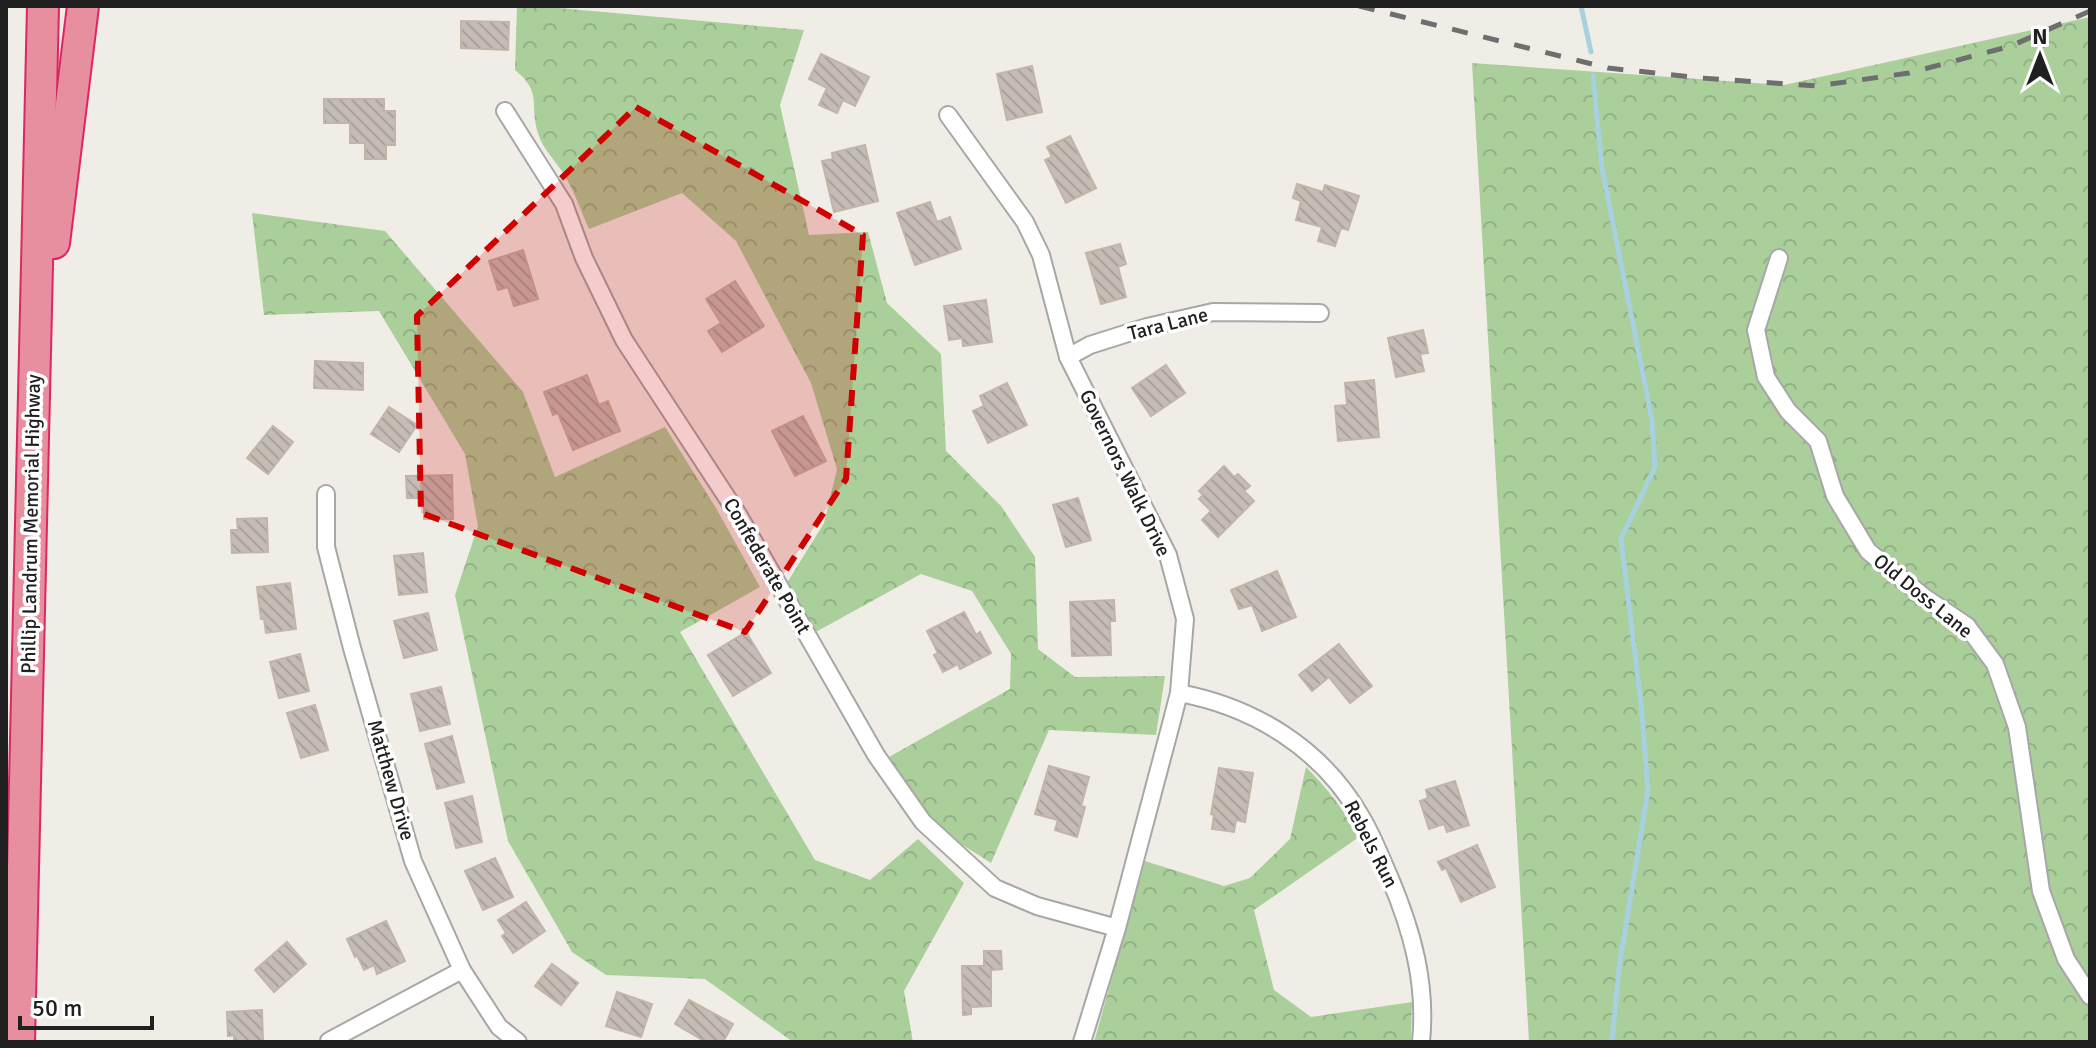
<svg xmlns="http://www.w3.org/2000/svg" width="2096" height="1048" font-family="Signika,sans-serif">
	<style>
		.forest { fill: url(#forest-crowns) }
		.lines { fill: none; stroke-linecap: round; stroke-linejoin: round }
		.stream { stroke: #a7d1de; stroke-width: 5 }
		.building { fill: url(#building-back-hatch); stroke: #c2b4a8; stroke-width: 2 }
		.street-casing { stroke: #a7a7a7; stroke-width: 20 }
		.highway-casing { stroke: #db2764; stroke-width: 34 }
		.street { stroke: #fff; stroke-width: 16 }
		.highway { stroke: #e78f9f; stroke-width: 30 }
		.rail { stroke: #6e6e6e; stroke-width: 5; stroke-dasharray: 16 16; stroke-linecap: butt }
		.marked { fill: #cf0101; fill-opacity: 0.2; stroke: #cf0101; stroke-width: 6; stroke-dasharray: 16 10; stroke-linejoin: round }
		.labels { text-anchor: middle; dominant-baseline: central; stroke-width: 7; stroke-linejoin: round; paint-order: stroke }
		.street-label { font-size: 20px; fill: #202020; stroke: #fff }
	</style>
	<defs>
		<pattern id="forest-crowns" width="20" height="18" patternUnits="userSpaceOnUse" patternTransform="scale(2)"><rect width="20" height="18" fill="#aacf9b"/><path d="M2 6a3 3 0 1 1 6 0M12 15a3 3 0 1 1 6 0" fill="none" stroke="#92b185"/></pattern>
		<pattern id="building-back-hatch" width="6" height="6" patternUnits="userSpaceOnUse" patternTransform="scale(2)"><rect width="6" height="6" fill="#c5bdb5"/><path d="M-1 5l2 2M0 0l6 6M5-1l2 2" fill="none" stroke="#a9a29b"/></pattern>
	</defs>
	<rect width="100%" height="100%" fill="#f0ede6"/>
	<g class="forest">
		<path d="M517,6H537L804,30L780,105L809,235L868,232L887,303L941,354L946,451L1001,506L1035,557L1038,649L1075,677L1165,676L1156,735L1049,730L991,863L955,840L926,813L889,757L1010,689L1011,654L972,591L921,574L814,633L785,586L824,523L837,469L811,383L736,241L682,193L589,229C581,211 575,193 565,176C557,162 542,149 538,133C529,104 543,93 515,70Z"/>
		<polygon points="2090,17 2090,1042 1529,1042 1472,63 1784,85"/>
		<polygon points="252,213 385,231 523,392 555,477 665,427 716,508 760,587 680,632 815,860 870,880 918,839 964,883 904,991 913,1042 793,1042 705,979 606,975 572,952 508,841 455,595 478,526 465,454 379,311 264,315"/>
		<path d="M1306,767C1328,789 1344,810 1359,837L1254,910L1274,990L1311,1017L1412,1002L1411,1042H1094L1145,861L1224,886L1250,878L1290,839Z"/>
	</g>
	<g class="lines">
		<g class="stream">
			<polyline points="1581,6 1591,52"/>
			<polyline points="1593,76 1602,168 1652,420 1655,467 1621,539 1641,703 1648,790 1619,968 1612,1042"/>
		</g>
	</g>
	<g class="building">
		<polygon points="461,21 509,22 508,50 461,48"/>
		<polygon points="821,54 869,77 855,106 843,100 837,113 819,105 827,88 809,79"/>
		<polygon points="1032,66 1042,112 1007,120 997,74"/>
		<polygon points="324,99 384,99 384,111 395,111 395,145 386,145 386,159 365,159 365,143 350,143 350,123 324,123"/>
		<polygon points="1070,136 1096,188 1066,203 1045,160 1052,157 1047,147"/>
		<polygon points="865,145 878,201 834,212 822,161 833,159 832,153"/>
		<polygon points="1297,184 1323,192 1325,185 1359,196 1348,230 1341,228 1335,246 1318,241 1322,227 1296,220 1301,201 1293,198"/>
		<polygon points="930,202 937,222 950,217 961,249 915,265 897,213"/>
		<polygon points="1120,244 1126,264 1118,267 1126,297 1101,304 1086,253"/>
		<polygon points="523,250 538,299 514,306 508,287 498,290 489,261"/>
		<polygon points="735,281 764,326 722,352 708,331 721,323 706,299"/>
		<polygon points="986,300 992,342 963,346 962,338 949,340 944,306"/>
		<polygon points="1423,330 1428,353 1420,354 1424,371 1396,377 1388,338"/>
		<polygon points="315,361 363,363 363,390 314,388"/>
		<polygon points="1166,365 1185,393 1151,416 1132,388"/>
		<polygon points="587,375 599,405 608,401 620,431 573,450 558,413 553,415 544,392"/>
		<polygon points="1374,380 1379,437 1338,441 1335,406 1347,405 1345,383"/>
		<polygon points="1007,383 1027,425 988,443 973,411 984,406 980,396"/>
		<polygon points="389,407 417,425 399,452 371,434"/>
		<polygon points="803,416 826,461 795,476 772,431"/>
		<polygon points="273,426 293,442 268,474 247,458"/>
		<polygon points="1224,466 1234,477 1238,474 1250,486 1244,491 1254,501 1218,537 1202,520 1211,511 1199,499 1203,495 1199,491"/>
		<polygon points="452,475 453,519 424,519 424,498 407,498 406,476"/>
		<polygon points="1078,498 1091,540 1066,547 1053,505"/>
		<polygon points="267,518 268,552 232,553 231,530 238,530 237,519"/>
		<polygon points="423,553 427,592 399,595 394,556"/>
		<polygon points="1277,571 1296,617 1262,631 1252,605 1239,609 1231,590"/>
		<polygon points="290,583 296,629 266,633 264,619 261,619 257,587"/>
		<polygon points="1114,600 1115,621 1110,621 1111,655 1072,656 1070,602"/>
		<polygon points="964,612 976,635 980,632 991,653 960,669 958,664 943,672 934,655 938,653 927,631"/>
		<polygon points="428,613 437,650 404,658 394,621"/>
		<polygon points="746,632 771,673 733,696 708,655"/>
		<polygon points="1339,644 1372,686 1350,703 1329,677 1312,691 1299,675"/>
		<polygon points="300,654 309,691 279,698 270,662"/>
		<polygon points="441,687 450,724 420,731 411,694"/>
		<polygon points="315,705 328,750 301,758 287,713"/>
		<polygon points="452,736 464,782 437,789 425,744"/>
		<polygon points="1049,766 1089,777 1081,806 1085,807 1077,837 1055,830 1058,820 1035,814"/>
		<polygon points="1219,768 1253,773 1245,822 1236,820 1234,832 1212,829 1214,815 1211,814"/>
		<polygon points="1455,781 1469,825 1447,832 1444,824 1429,829 1420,801 1428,798 1426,790"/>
		<polygon points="472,796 482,842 456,848 445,803"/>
		<polygon points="1477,845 1495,887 1461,902 1446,868 1442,870 1438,862"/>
		<polygon points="495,858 513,897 483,910 465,871"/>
		<polygon points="526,902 545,931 513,953 502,936 506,933 498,920"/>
		<polygon points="386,921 405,961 377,974 374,965 364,970 357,955 355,957 347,939"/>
		<polygon points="287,942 306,964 274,992 255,970"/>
		<polygon points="984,951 1001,951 1002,969 991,970 991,1006 971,1007 971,1014 963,1015 962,966 984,966"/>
		<polygon points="552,964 578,983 561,1005 535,986"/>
		<polygon points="617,992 652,1004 641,1037 606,1026"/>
		<polygon points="689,1000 733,1024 723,1042 706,1042 675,1024"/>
		<polygon points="262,1010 263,1042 234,1042 234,1035 228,1036 227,1012"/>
	</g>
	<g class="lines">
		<defs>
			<g id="street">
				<polyline points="505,111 564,204 584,258 624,340 739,516 876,755 923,822 995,888 1037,906 1117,928"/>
				<polyline points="948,115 1025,222 1041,255 1068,357 1168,555 1185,619 1179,693 1171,724 1117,928 1082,1042"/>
				<polyline points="1779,258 1756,330 1766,377 1788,411 1818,441 1835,496 1868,551 1924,597 1967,626 1995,664 2017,727 2041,891 2066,959 2090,996"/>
				<polyline points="1068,357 1090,345 1147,327 1213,312 1320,313"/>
				<polyline points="326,494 326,547 352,648 413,861 462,970 499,1027 518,1042"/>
				<path d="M1179,693C1254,707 1321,748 1360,815C1372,834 1380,856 1389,876C1412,930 1427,983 1421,1042"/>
				<polyline points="329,1041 462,970"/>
			</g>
			<g id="highway">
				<polyline points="54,243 83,6"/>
				<polyline points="19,1042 43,6"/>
			</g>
		</defs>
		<use href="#street" class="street-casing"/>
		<use href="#highway" class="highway-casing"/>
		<use href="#street" class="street"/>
		<use href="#highway" class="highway"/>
		<polyline class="rail" points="1359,6 1608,68 1701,78 1817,86 1909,73 2011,46 2090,11"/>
	</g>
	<path class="marked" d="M636,107L863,235L846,479L745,632L421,513L417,316Z"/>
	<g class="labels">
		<g class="street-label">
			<text transform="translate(1168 324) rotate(-14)">Tara Lane</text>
			<text transform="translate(1125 473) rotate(64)">Governors Walk Drive</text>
			<text transform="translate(31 524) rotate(-89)">Phillip Landrum Memorial Highway</text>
			<text transform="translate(767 566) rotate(60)">Confederate Point</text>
			<text transform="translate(1923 596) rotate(39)">Old Doss Lane</text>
			<text transform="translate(391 780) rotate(74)">Matthew Drive</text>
			<text transform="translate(1371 844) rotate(63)">Rebels Run</text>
		</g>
	</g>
	<rect width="2096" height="1048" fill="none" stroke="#202020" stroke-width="16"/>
	<g transform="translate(2040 56)" stroke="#ffffff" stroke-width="6" paint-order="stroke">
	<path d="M0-6L14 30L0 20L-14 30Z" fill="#202020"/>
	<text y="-12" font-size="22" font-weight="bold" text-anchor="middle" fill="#202020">N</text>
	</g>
	<path d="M20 1016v12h132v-12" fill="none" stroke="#202020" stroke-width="4"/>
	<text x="32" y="1016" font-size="24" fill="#202020" stroke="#ffffff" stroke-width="6" paint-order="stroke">50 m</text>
</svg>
